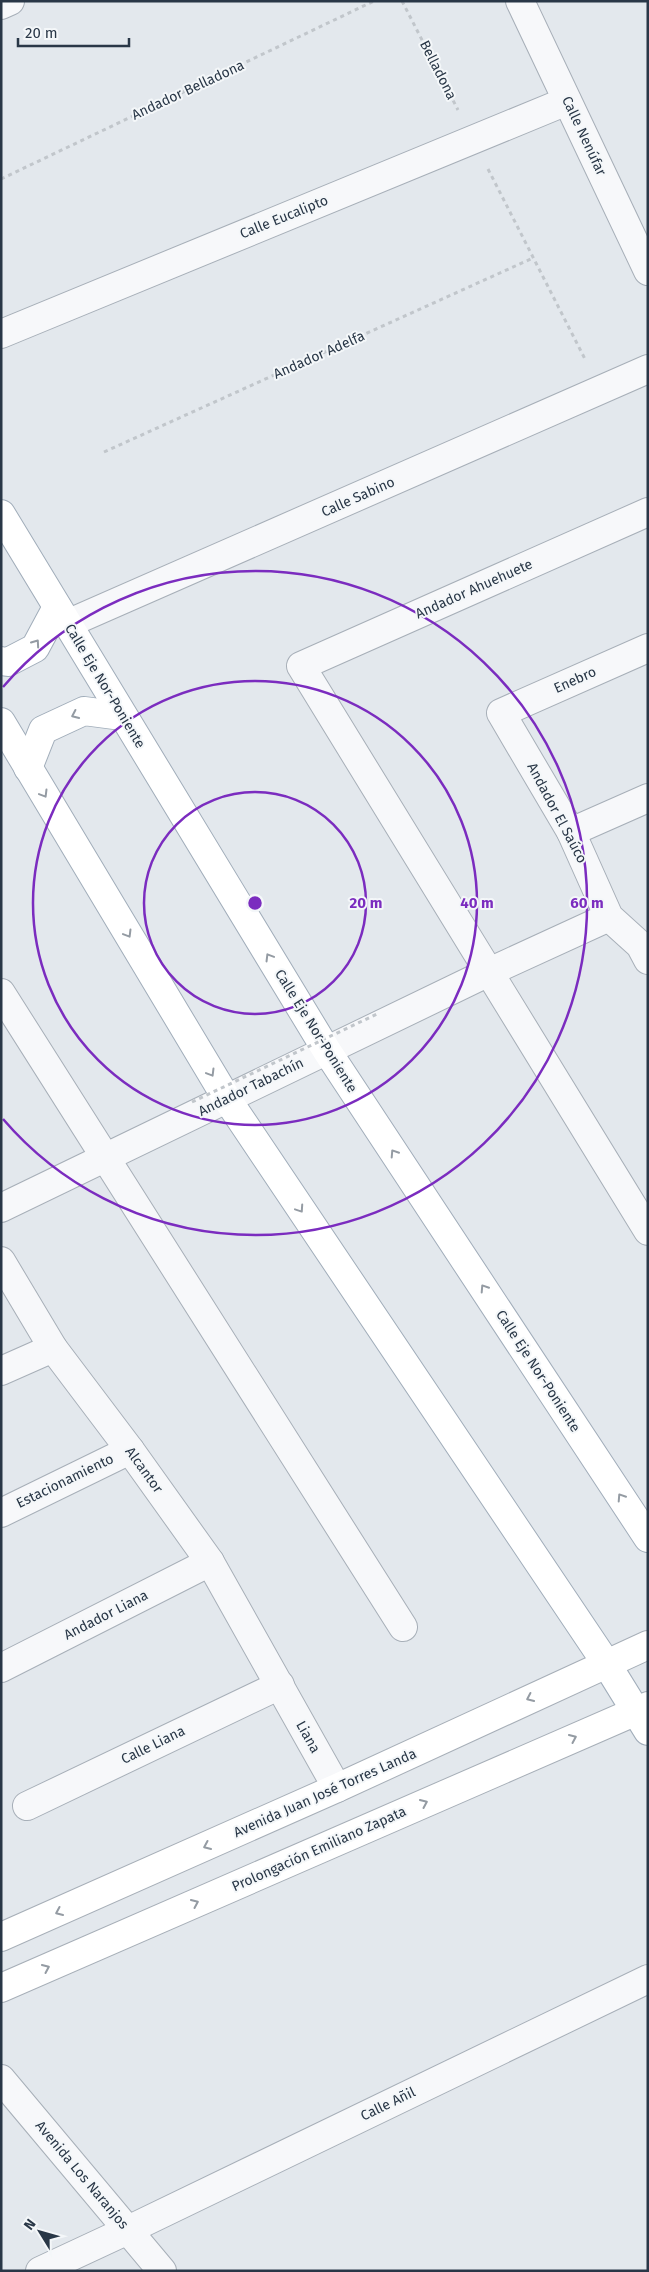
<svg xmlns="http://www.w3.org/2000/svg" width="649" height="2272" font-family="'Fira Sans',sans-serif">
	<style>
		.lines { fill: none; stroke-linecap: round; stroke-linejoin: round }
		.street-casing { stroke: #a7afb8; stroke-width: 30 }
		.secondary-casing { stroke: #a7afb8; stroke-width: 30 }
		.primary-casing { stroke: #a1adba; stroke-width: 30 }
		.path { stroke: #c1c6cb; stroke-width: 3; stroke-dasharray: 4 4; stroke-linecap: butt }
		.street { stroke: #f7f8fa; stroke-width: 28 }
		.secondary { stroke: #fff; stroke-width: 28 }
		.primary { stroke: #fff; stroke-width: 28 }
		.path-bridge { stroke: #c1c6cb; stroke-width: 3; stroke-dasharray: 4 4; stroke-linecap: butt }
		.oneway { stroke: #949ba3 }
		.ring { fill: none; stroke: #7b2cbf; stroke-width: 2.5 }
		.labels { text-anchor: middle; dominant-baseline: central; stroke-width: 4; stroke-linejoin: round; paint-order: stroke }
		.street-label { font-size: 14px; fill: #293747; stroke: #f4f7f9 }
		.centre { fill: #7b2cbf; stroke: #f4f7f9; stroke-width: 2.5 }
		.ring-label { font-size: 15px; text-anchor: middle; font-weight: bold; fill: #7b2cbf; stroke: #f4f7f9; stroke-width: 4; stroke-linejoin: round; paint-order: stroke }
	</style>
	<rect width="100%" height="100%" fill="#e3e8ed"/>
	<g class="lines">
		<defs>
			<g id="street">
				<polyline points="520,1 648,271"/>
				<polyline points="1,5 10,1"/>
				<polyline points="1,334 567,101"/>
				<polyline points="648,512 301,666 648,1231"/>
				<polyline points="67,624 648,369"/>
				<polyline points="648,648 501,713 571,832 609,917 640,945 648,960"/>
				<polyline points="571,832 648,798"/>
				<polyline points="1,993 403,1627"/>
				<polyline points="1,1208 489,972 609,917"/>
				<polyline points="1,1261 53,1348 130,1450 210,1562 337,1788"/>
				<polyline points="1,1371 53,1348"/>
				<polyline points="1,1513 130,1450"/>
				<polyline points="1,1668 210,1562"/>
				<polyline points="27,1806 280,1685"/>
				<polyline points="1,2079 162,2271"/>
				<polyline points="40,2271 128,2230 648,1979"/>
			</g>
			<g id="secondary">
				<polyline points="1,1937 337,1788 648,1645"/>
				<polyline points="1,1988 648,1706"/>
			</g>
			<g id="primary">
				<polyline points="1,514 327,1051 648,1538"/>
				<polyline points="1,661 8,662 35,648 57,607"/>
				<polyline points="1,722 227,1099 606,1663 648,1731"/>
				<polyline points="28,768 43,730 84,711 122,716"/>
			</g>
		</defs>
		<use href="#street" class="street-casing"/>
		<use href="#secondary" class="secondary-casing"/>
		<use href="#primary" class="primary-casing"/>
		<g class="path">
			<polyline points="402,1 458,110"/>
			<polyline points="488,169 586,361"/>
			<polyline points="1,179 374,1"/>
			<polyline points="104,452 533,258"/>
		</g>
		<use href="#street" class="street"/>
		<use href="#secondary" class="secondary"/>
		<use href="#primary" class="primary"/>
		<polyline class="path-bridge" points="192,1102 377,1014"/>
	</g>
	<defs><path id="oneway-chevron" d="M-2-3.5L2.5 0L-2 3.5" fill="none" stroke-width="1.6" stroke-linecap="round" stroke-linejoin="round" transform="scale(1.25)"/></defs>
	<g class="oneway">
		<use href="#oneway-chevron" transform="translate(36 643) rotate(-55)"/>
		<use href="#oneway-chevron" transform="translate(75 715) rotate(155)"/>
		<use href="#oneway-chevron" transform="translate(44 794) rotate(59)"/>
		<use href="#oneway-chevron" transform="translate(128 934) rotate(59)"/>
		<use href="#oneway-chevron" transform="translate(269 957) rotate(-121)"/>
		<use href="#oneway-chevron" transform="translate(211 1073) rotate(59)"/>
		<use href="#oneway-chevron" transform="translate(394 1153) rotate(-123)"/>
		<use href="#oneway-chevron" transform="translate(300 1209) rotate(56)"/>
		<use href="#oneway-chevron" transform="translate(484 1288) rotate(-123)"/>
		<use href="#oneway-chevron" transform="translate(621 1497) rotate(-123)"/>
		<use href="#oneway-chevron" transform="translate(530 1698) rotate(155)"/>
		<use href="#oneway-chevron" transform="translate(573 1738) rotate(-24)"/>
		<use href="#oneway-chevron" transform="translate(424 1803) rotate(-24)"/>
		<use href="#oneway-chevron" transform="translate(207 1846) rotate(156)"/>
		<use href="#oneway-chevron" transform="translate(195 1903) rotate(-24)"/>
		<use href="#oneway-chevron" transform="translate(59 1912) rotate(156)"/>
		<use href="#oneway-chevron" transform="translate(46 1968) rotate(-24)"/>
	</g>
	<g class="ring">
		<circle cx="255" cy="903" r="111"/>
		<circle cx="255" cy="903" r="222"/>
		<path d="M3 687A332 332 0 1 1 3 1119"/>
	</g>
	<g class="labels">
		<g class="street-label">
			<text transform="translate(438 70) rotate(63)">Belladona</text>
			<text transform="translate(188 90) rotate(-25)">Andador Belladona</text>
			<text transform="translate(584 136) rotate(65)">Calle Nenúfar</text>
			<text transform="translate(284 217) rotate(-22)">Calle Eucalipto</text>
			<text transform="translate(319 355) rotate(-24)">Andador Adelfa</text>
			<text transform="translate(358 497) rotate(-24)">Calle Sabino</text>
			<text transform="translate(474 589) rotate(-24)">Andador Ahuehuete</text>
			<text transform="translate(575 680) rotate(-24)">Enebro</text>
			<text transform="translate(105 686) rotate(59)">Calle Eje Nor-Poniente</text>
			<text transform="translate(557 813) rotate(62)">Andador El Saúco</text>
			<text transform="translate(316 1031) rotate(58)">Calle Eje Nor-Poniente</text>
			<text transform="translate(251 1087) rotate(-26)">Andador Tabachín</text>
			<text transform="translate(538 1371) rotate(57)">Calle Eje Nor-Poniente</text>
			<text transform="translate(144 1470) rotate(54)">Alcantor</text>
			<text transform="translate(65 1481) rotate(-26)">Estacionamiento</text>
			<text transform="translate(106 1615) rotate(-27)">Andador Liana</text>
			<text transform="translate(308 1737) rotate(61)">Liana</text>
			<text transform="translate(153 1745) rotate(-26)">Calle Liana</text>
			<text transform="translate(325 1793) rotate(-24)">Avenida Juan José Torres Landa</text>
			<text transform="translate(319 1849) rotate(-24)">Prolongación Emiliano Zapata</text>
			<text transform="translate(388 2104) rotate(-26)">Calle Añil</text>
			<text transform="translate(82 2175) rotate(50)">Avenida Los Naranjos</text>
		</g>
	</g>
	<circle cx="255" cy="903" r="8" class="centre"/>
	<g class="ring-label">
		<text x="366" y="908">20 m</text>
		<text x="477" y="908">40 m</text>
		<text x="587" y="908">60 m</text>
	</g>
	<rect width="649" height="2272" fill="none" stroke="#293747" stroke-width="5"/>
	<g transform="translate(40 2232) rotate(307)" stroke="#f4f7f9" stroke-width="4" paint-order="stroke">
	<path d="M0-4L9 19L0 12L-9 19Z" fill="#293747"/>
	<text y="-8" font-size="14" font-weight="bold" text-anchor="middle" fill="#293747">N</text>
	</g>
	<path d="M18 38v8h111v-8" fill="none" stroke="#293747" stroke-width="2.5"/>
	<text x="25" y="38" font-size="15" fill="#293747" stroke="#f4f7f9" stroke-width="4" paint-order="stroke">20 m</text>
</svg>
